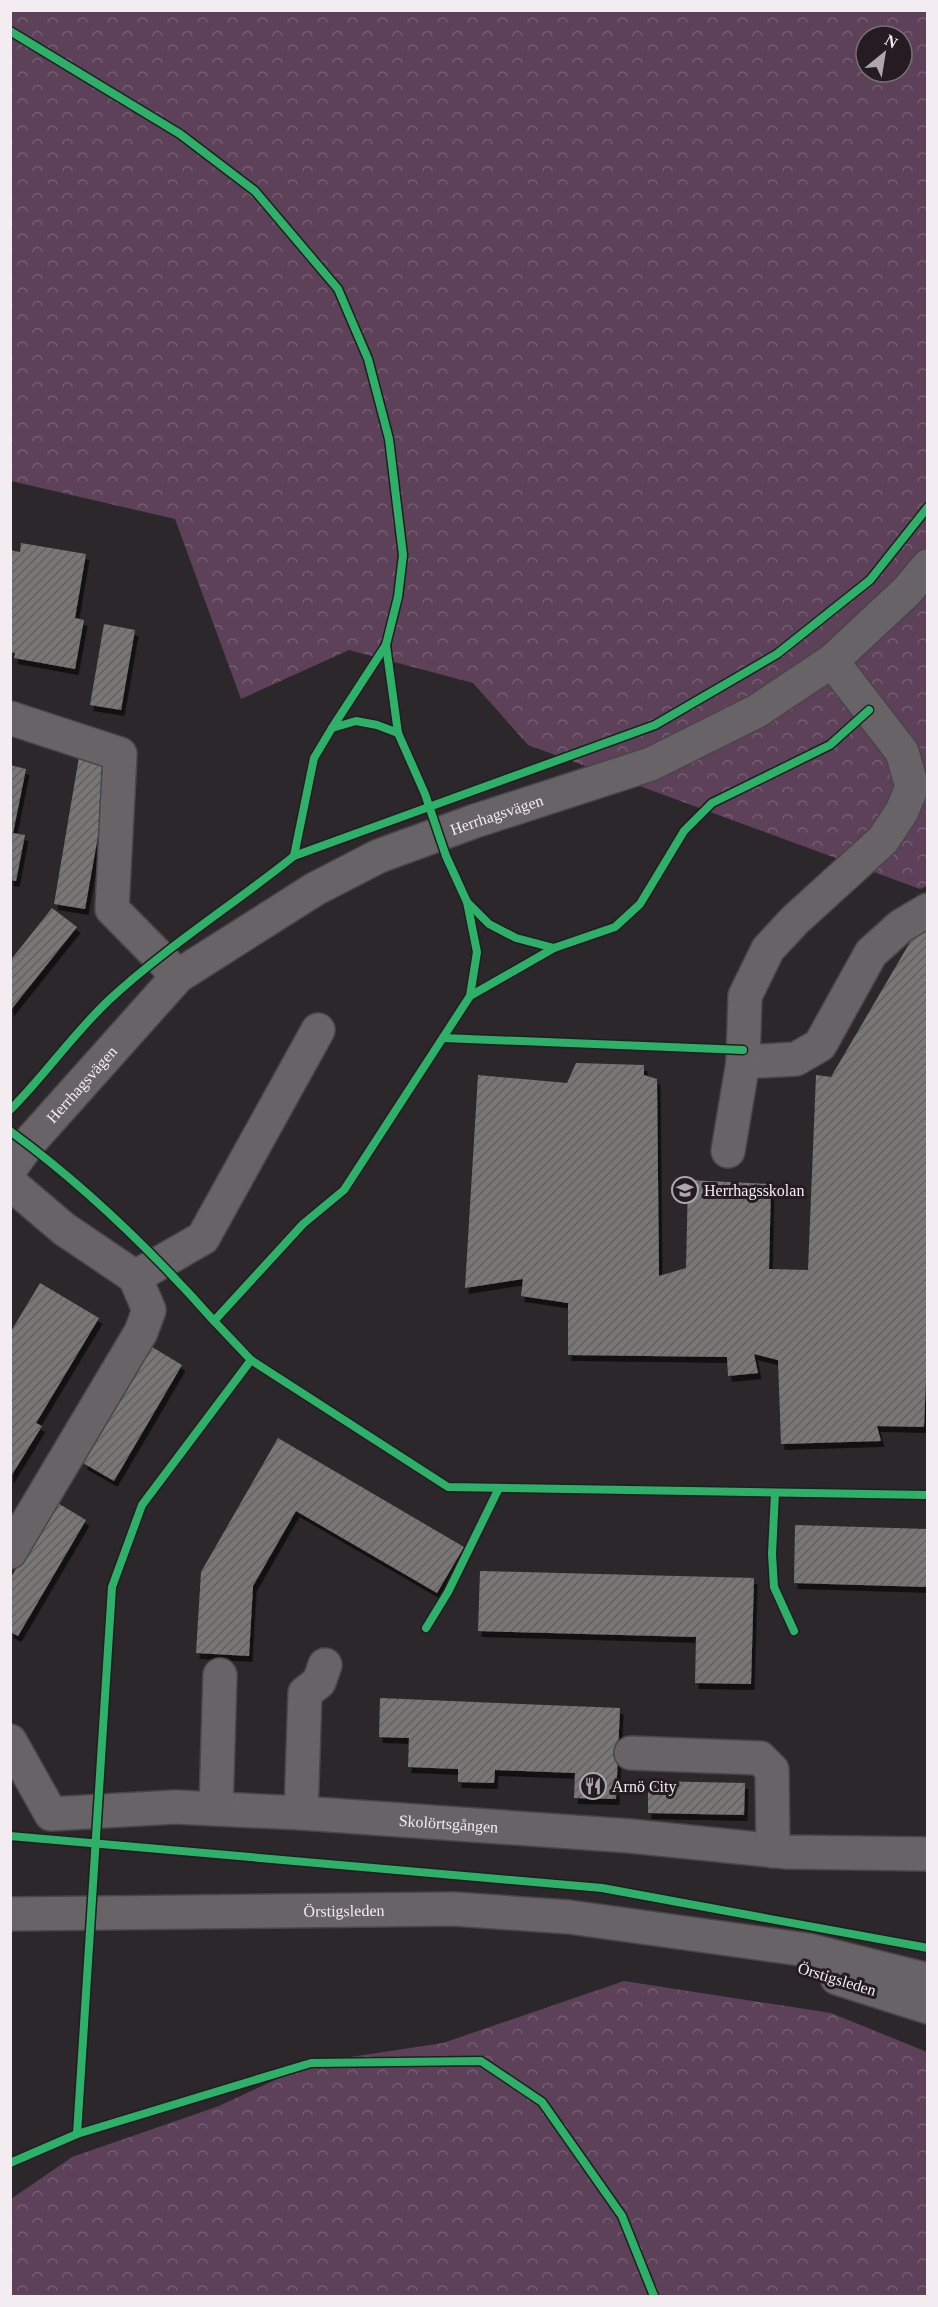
<svg xmlns="http://www.w3.org/2000/svg" width="938" height="2307" font-family="Georgia,serif">
	<style>
		.forest { fill: url(#forest-crowns); fill-rule: evenodd }
		.building { fill: url(#building-hatch); filter: url(#shadow) }
		.lines { fill: none; stroke-linecap: round; stroke-linejoin: round }
		.minor-casing { stroke: #494548; stroke-width: 36 }
		.minor { stroke: #676366; stroke-width: 33 }
		.cycleway-casing { stroke: #241c22; stroke-width: 11 }
		.cycleway { stroke: #2db169; stroke-width: 8 }
		.labels { text-anchor: middle; dominant-baseline: central; stroke-width: 6; stroke-linejoin: round; paint-order: stroke }
		.street-label { font-size: 16px; fill: #f3ecf1; stroke: #241c22 }
		.poi-label { font-size: 16px; fill: #f3ecf1; stroke: #241c22; text-anchor: start }
	</style>
	<defs>
		<pattern id="forest-crowns" width="20" height="18" patternUnits="userSpaceOnUse" patternTransform="scale(1.5)"><rect width="20" height="18" fill="#5d4159"/><path d="M2 6a3 3 0 1 1 6 0M12 15a3 3 0 1 1 6 0" fill="none" stroke="#755d71"/></pattern>
		<pattern id="building-hatch" width="6" height="6" patternUnits="userSpaceOnUse" patternTransform="scale(1.5)"><rect width="6" height="6" fill="#797776"/><path d="M-1 1l2-2M0 6l6-6M5 7l2-2" fill="none" stroke="#636161"/></pattern>
		<filter id="shadow"><feDropShadow dx="3.5" dy="6" stdDeviation="0" flood-color="#0009"/></filter>
	</defs>
	<rect width="100%" height="100%" fill="#2c272b"/>
	<g class="forest">
		<path d="M11,11H927V886L920,889L528,745L473,683L349,650L241,699L175,519L11,481ZM866,36H902V72H866Z"/>
		<polygon points="624,1981 831,2013 927,2052 927,2296 11,2296 11,2199 72,2157 219,2106 311,2063 443,2043"/>
	</g>
	<g class="building">
		<polygon points="21,543 86,554 75,618 84,620 75,669 14,658 15,653 10,652 10,550 20,552"/>
		<polygon points="104,624 135,630 121,710 90,705"/>
		<polygon points="79,757 111,763 85,909 54,904"/>
		<polygon points="10,765 26,769 13,833 25,835 16,881 10,880"/>
		<polygon points="52,908 77,927 10,1011 10,961"/>
		<polygon points="923,920 928,922 928,1330 924,1427 877,1426 881,1441 781,1444 778,1360 754,1354 758,1373 728,1376 727,1357 568,1355 568,1303 521,1296 523,1279 465,1288 478,1075 567,1083 576,1063 644,1065 644,1075 657,1079 659,1276 686,1268 688,1180 771,1184 769,1269 808,1270 816,1075 831,1077"/>
		<polygon points="40,1283 99,1318 36,1423 42,1426 10,1478 10,1333"/>
		<polygon points="152,1347 182,1365 114,1481 83,1463"/>
		<polygon points="278,1438 464,1547 437,1593 296,1511 253,1586 249,1656 196,1653 201,1572"/>
		<polygon points="56,1502 86,1520 18,1636 10,1632 10,1579"/>
		<polygon points="795,1525 928,1529 928,1587 794,1583"/>
		<polygon points="480,1571 754,1578 751,1684 695,1683 696,1637 478,1631"/>
		<polygon points="380,1698 620,1708 616,1799 574,1798 575,1773 495,1770 494,1783 458,1782 458,1769 408,1767 409,1738 379,1737"/>
		<polygon points="648,1781 745,1783 744,1815 648,1813"/>
	</g>
	<g class="lines">
		<defs>
			<g id="minor">
				<polyline points="832,661 902,752 912,787 902,811 883,840 795,920 768,949 745,996 743,1062 796,1059 820,1045 871,953 901,926 928,910"/>
				<polyline points="10,718 120,754 112,909 178,976"/>
				<polyline points="728,1151 743,1062"/>
				<path id="s1" d="M10,1169L28,1144L178,976L315,889L379,856L475,821L651,764L757,711L832,661L907,591L928,566"/>
				<polyline points="10,1183 64,1229 135,1277 203,1238 318,1030"/>
				<polyline points="10,1552 141,1332 149,1310 135,1277"/>
				<path id="s2" d="M10,1741L51,1814L175,1807L301,1813L630,1836L787,1852L928,1854"/>
				<polyline points="631,1753 760,1758 772,1770 773,1851"/>
				<polyline points="216,1809 220,1675"/>
				<polyline points="301,1813 305,1693 319,1682 325,1665"/>
				<path id="s3" d="M10,1914L454,1909L569,1917L808,1950L928,1980"/>
				<polyline points="837,1978 928,2007"/>
			</g>
		</defs>
		<use href="#minor" class="minor-casing"/>
		<use href="#minor" class="minor"/>
		<defs>
			<g id="cycleway">
				<polyline points="10,31 180,134 255,191 338,289 368,359 389,439 403,555 398,597 386,645 398,733 425,794 446,856 467,902 477,952 470,996 344,1190 303,1224 214,1321 251,1360 448,1487 928,1495"/>
				<polyline points="332,728 386,645"/>
				<polyline points="398,733 377,725 356,721 332,728 314,758 294,856 655,725 777,654 870,580 928,507"/>
				<polyline points="467,902 489,924 516,938 554,948 615,927 640,904 684,831 712,803 830,745 869,710"/>
				<polyline points="470,996 554,948"/>
				<polyline points="443,1038 743,1050"/>
				<path d="M10,1110C45,1075 73,1034 109,1000C166,947 233,905 294,856"/>
				<path d="M10,1131C85,1186 152,1251 214,1321"/>
				<polyline points="775,1493 772,1554 774,1587 794,1631"/>
				<polyline points="426,1628 448,1592 499,1488"/>
				<polyline points="10,1836 602,1888 928,1948"/>
				<polyline points="77,2134 112,1587 142,1505 251,1360"/>
				<polyline points="10,2163 77,2134 311,2063 481,2061 542,2102 622,2216 654,2296"/>
			</g>
		</defs>
		<use href="#cycleway" class="cycleway-casing"/>
		<use href="#cycleway" class="cycleway"/>
	</g>
	<defs>
		<symbol id="school-ring" viewBox="-11 -11 22 22"><circle r="9.5" fill="#241c22" stroke="#ada7ac" stroke-width="1.5"/><path d="M0-5L7-2L0 1L-7-2ZM-4 1L0 2.5L4 1V4Q0 6-4 4Z" fill="#ada7ac"/></symbol>
		<symbol id="restaurant-ring" viewBox="-11 -11 22 22"><circle r="9.5" fill="#241c22" stroke="#ada7ac" stroke-width="1.5"/><path d="M-5-6h1v4h1v-4h1v4h1v-4h1v5L-1.5 .5V6h-2V.5L-5-1ZM5-6V6H3V1.5H1.5Q1.5-4 5-6Z" fill="#ada7ac"/></symbol>
	</defs>
	<g fill-rule="evenodd">
		<use href="#school-ring" x="670" y="1175" width="30" height="30"/>
		<use href="#restaurant-ring" x="578" y="1771" width="30" height="30"/>
	</g>
	<g class="labels">
		<g class="street-label">
			<text stroke="none"><textPath href="#s1" startOffset="615">Herrhagsvägen</textPath></text>
			<text stroke="none"><textPath href="#s1" startOffset="111">Herrhagsvägen</textPath></text>
			<text stroke="none"><textPath href="#s2" startOffset="482">Skolörtsgången</textPath></text>
			<text stroke="none"><textPath href="#s3" startOffset="334">Örstigsleden</textPath></text>
			<text transform="translate(837 1979) rotate(17)">Örstigsleden</text>
		</g>
		<g class="poi-label">
			<text x="704" y="1190">Herrhagsskolan</text>
			<text x="612" y="1786">Arnö City</text>
		</g>
	</g>
	<rect width="938" height="2307" fill="none" stroke="#f3ecf1" stroke-width="24"/>
	<g transform="translate(884 54) rotate(30)"><circle r="28" fill="#241c22" stroke="#776f75" stroke-width="1.5"/>
	<path d="M0-4.5L10 22L0 15L-10 22Z" fill="#ada7ac"/>
	<text y="-9" font-size="16" font-weight="bold" text-anchor="middle" fill="#f3ecf1">N</text>
	</g>
</svg>
